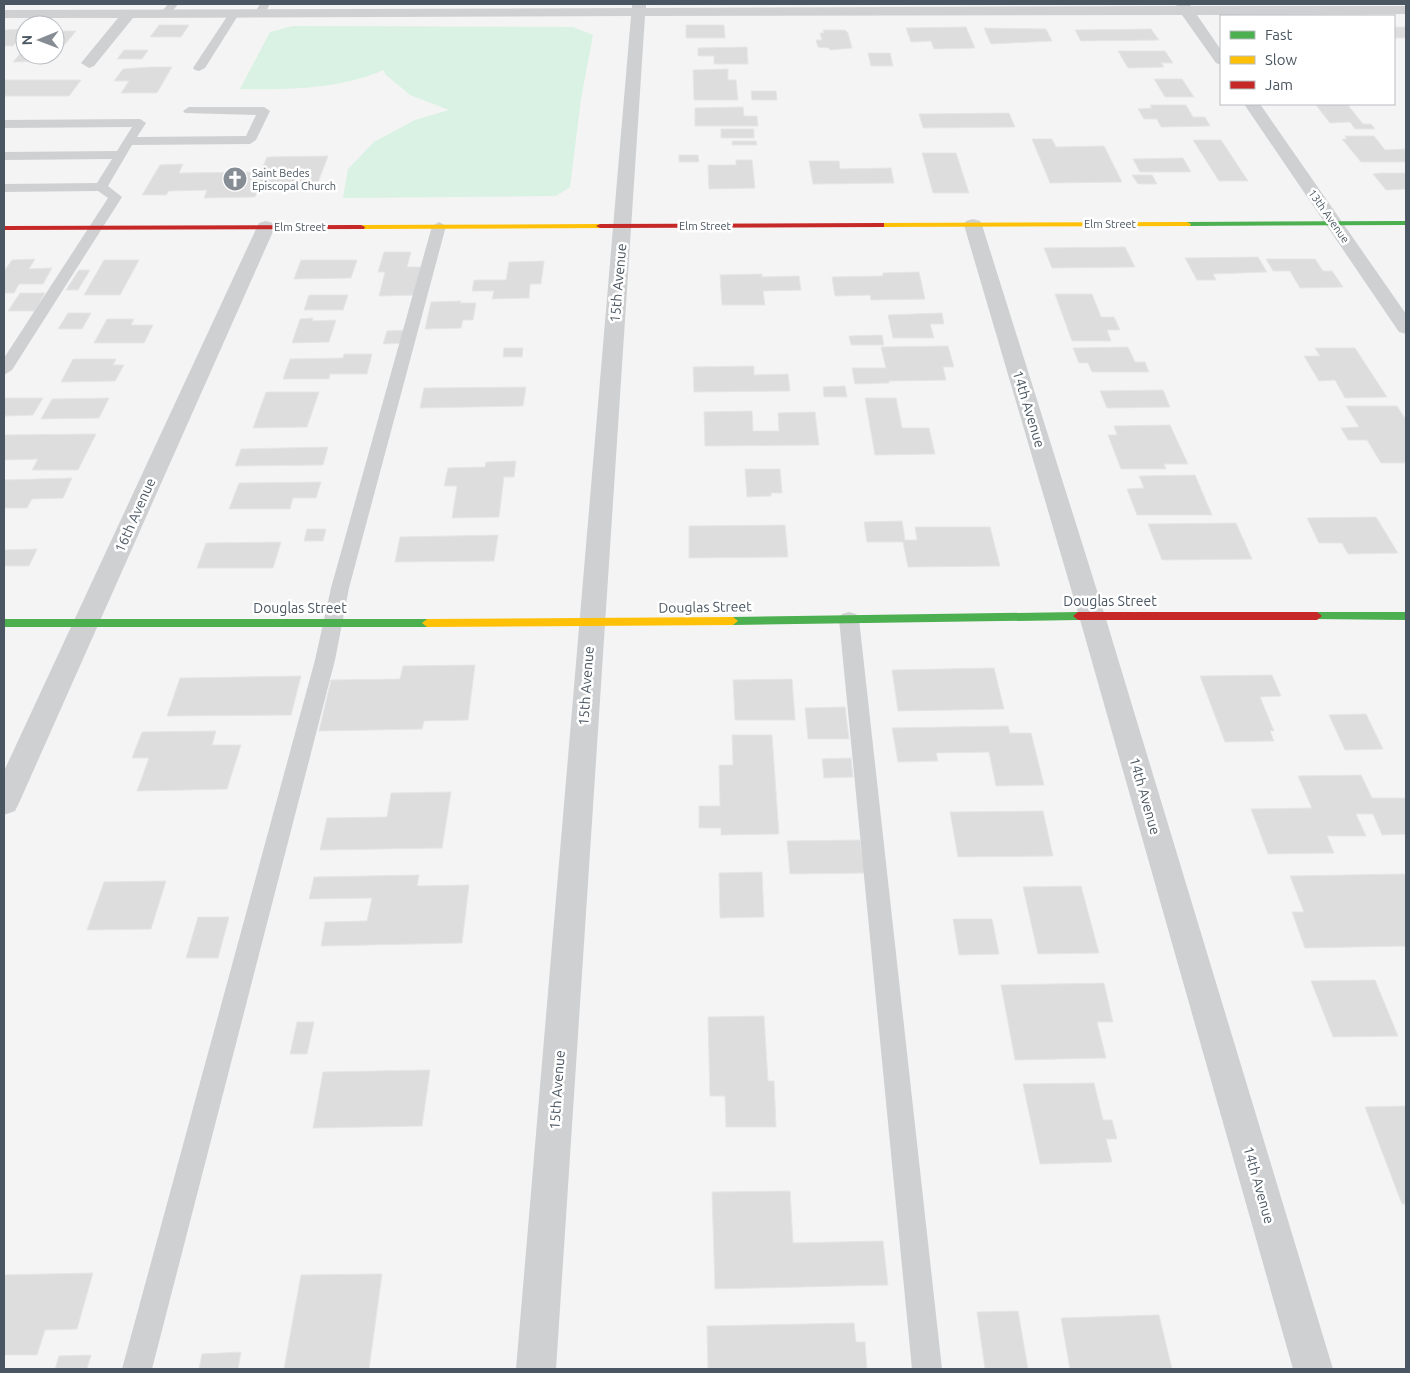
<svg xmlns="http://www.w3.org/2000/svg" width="1410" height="1373" font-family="Ubuntu,sans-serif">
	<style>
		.green { fill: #d9f2e3 }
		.building { fill: #ddddde; stroke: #e5e6e7 }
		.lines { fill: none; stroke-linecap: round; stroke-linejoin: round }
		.lane { fill: #ced0d2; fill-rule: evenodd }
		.street { fill: #ced0d2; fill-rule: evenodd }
		.fast { fill: #4caf50; fill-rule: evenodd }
		.slow { fill: #ffc107; fill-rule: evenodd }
		.jam { fill: #c62828; fill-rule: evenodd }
		.labels { text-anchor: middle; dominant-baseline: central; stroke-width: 5; stroke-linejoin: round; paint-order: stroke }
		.far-poi-label { font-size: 11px; fill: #4a5661; stroke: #fff; text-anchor: start }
		.far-street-label { font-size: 11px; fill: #4a5661; stroke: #fff }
		.street-label { font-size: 14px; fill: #4a5661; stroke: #fff }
	</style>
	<rect width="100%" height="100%" fill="#f4f4f4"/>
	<path class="green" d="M293,26L573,27L593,35L581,99L570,187L556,196L343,198L348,169L374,142L415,120L449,110L410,95L385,74L384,70C339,89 289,90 240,89L270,32Z"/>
	<g class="building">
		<polygon points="159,25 189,25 181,37 150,37"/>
		<polygon points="686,25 724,25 725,38 686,38"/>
		<polygon points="966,27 975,48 934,49 931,41 911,42 906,28"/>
		<polygon points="1394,27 1406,27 1406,38 1395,38"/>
		<polygon points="984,28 1046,29 1052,41 991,44"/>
		<polygon points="25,29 25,33 13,46 4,46 4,30"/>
		<polygon points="1151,29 1159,40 1081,41 1075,30"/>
		<polygon points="823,30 845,30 848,33 852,48 830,50 829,48 818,47 816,40 822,40 820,33 824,33"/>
		<polygon points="55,31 76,31 51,61 13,62 25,48 25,55 55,55"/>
		<polygon points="747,47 748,64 714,64 714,56 698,56 698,48"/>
		<polygon points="124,50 148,50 142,59 117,59"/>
		<polygon points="1118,51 1165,51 1173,63 1161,63 1164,67 1128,68"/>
		<polygon points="868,53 890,53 893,66 871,66"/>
		<polygon points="150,67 172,67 157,93 121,93 129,81 114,81 123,69"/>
		<polygon points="728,69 728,80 736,80 738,100 694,100 693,70"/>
		<polygon points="1154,79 1182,79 1194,97 1165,97"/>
		<polygon points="4,80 81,80 69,96 4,96"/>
		<polygon points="751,91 776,91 777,100 752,100"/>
		<polygon points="1347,104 1363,124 1371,124 1375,129 1355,129 1350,122 1330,123 1316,105"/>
		<polygon points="1150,105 1186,105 1193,117 1205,117 1210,126 1161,127 1157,119 1144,119 1138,109 1152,108"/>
		<polygon points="743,107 744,116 757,116 758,126 695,126 695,108"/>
		<polygon points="1009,113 1015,127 923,128 919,114"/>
		<rect x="721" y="129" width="33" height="9"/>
		<polygon points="1345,136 1374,136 1385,150 1405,149 1406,162 1361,162 1342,139 1347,139"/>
		<polygon points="1032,139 1052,139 1056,147 1104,146 1122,182 1050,183"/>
		<polygon points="1193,140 1221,140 1248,181 1219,181"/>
		<polygon points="732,141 756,141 757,145 732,145"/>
		<polygon points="922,153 956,153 969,193 933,193"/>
		<polygon points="679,155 698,155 699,162 679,162"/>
		<polygon points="328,156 317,185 282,185 280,190 258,190 255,197 204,198 207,190 169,191 166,195 142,195 160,165 183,164 179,173 261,172 267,157"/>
		<polygon points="1183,158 1191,172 1140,172 1133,159"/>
		<polygon points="736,160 752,160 755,188 709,189 708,165 736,165"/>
		<polygon points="809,161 839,161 840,169 891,168 894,183 813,184"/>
		<polygon points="1381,173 1406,173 1406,189 1386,190 1373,174"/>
		<polygon points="1132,175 1152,175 1157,184 1138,184"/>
		<polygon points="1125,247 1135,267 1052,268 1044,248"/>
		<polygon points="384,252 411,252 407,267 421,267 414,295 379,296 385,272 378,272"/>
		<polygon points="1258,257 1267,272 1213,274 1216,280 1197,280 1185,258"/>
		<polygon points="35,259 29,269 52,268 43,284 19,284 14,293 4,293 4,271 12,260"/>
		<polygon points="1266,259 1315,259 1323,271 1332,271 1343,287 1300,288 1290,271 1273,271"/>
		<polygon points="104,260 139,260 120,295 84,295"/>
		<polygon points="301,260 357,260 351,278 294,279"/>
		<polygon points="544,261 541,284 530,284 529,298 492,299 494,291 472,291 474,280 506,280 509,262"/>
		<polygon points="79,270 90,270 78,290 66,290"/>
		<polygon points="919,272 925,299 871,300 870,295 835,296 832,277 883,276 883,273"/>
		<polygon points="762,274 762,277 799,276 801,290 763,291 765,305 722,305 720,275"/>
		<polygon points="20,293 45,293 35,311 8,311"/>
		<polygon points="1055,294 1092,294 1101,317 1114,317 1120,330 1107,330 1111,341 1072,341"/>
		<polygon points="309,295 348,295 343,310 304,310"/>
		<polygon points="461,301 460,303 476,303 473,320 463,320 461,328 425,329 431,302"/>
		<polygon points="68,313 91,313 82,329 58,329"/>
		<polygon points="942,313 944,324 930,324 934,338 893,338 888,315"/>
		<polygon points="313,318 312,321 336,320 329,342 292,343 300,319"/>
		<polygon points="107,319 134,319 131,325 153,325 144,343 94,343"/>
		<polygon points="408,330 405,343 383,344 387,331"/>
		<polygon points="882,335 884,345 851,345 849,336"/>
		<polygon points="948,346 954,367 943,367 946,380 889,381 889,383 855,384 852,368 886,368 881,347"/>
		<polygon points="1128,347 1135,362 1145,362 1149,372 1092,372 1088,363 1079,363 1073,348"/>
		<polygon points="504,348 523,348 522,357 503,357"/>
		<polygon points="1315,348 1355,348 1387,397 1345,398 1335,380 1319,381 1304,356 1320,356"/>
		<polygon points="344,354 372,354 367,374 330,374 329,379 283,379 290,359 343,358"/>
		<polygon points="73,359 116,359 113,365 124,365 115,381 61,382"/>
		<polygon points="754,366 754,375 788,374 790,391 694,392 693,367"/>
		<polygon points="845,386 847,397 824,397 823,387"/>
		<polygon points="526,387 523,406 420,408 424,388"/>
		<polygon points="1163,390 1170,407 1107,408 1100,391"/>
		<polygon points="266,392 319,392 307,427 253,428"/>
		<polygon points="4,398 43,398 33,415 4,416"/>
		<polygon points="109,398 99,418 41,419 52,399"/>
		<polygon points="865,398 896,398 902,428 929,428 935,454 875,455"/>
		<polygon points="1346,406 1397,406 1406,420 1406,463 1381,463 1367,440 1348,440 1341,428 1359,427"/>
		<polygon points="752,411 753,431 779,431 778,413 815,412 819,445 705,446 704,412"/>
		<polygon points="1170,425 1188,464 1164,464 1166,469 1121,469 1108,435 1117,435 1114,426"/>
		<polygon points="96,434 78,470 32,470 38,459 4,460 4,435"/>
		<polygon points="328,447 323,465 235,466 241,449"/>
		<polygon points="516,461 514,477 504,477 499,517 452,518 457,486 444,486 448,468 485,467 486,462"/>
		<polygon points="745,469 780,469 782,493 771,493 771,496 747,497"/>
		<polygon points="1195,475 1212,515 1137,515 1127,489 1144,488 1139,476"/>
		<polygon points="72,478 63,498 32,499 27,508 4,508 4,480"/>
		<polygon points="321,482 316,498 293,498 290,509 229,509 239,483"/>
		<polygon points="1376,517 1398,553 1348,554 1342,543 1319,543 1307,518"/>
		<polygon points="902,521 905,540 917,540 915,527 990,527 1000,566 908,567 903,542 867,542 864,522"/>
		<polygon points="1236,523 1252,559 1162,560 1148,524"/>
		<polygon points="785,525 788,557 689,558 689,526"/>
		<polygon points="307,529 326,529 323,541 304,541"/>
		<polygon points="498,535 494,561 395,562 400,537"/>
		<polygon points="281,542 273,568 197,568 206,543"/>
		<polygon points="37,549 29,566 4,566 4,550"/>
		<polygon points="475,665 468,720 424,721 422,729 319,731 331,680 400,679 403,666"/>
		<polygon points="994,668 1004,709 898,711 892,670"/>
		<polygon points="1272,675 1281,696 1260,697 1274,731 1270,731 1274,741 1225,742 1200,676"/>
		<polygon points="301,676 291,715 167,716 180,678"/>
		<polygon points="792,679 795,720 735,720 733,680"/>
		<polygon points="845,707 849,739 808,739 805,708"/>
		<polygon points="1366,714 1383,749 1345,750 1329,715"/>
		<polygon points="1008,726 1010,733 1031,733 1044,785 996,786 989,752 936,753 938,761 898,762 892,728"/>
		<polygon points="216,731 212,745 241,745 227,789 137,791 149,758 132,758 142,732"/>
		<polygon points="732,735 772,735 779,834 721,835 721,828 699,828 699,806 720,806 719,765 733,765"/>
		<polygon points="851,758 853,777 824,778 822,759"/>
		<polygon points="1361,775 1372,798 1406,798 1406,834 1382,835 1373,814 1356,814 1366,836 1327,836 1334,853 1268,854 1251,809 1312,808 1298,776"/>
		<polygon points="451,792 442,848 320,850 327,818 387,817 391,793"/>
		<polygon points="1043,811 1053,856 958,857 950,812"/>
		<polygon points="860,840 865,873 790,874 787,841"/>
		<polygon points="762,872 764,917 720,918 719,873"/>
		<polygon points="1404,874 1406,878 1406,946 1305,948 1292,912 1304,912 1290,876"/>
		<polygon points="419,875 417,886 469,885 462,943 321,946 325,922 367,921 372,898 309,899 314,877"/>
		<polygon points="166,881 151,929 87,930 104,882"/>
		<polygon points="1081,886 1099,953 1038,954 1023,887"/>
		<polygon points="198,917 229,917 218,958 186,958"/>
		<polygon points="953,919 992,919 999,954 959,955"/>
		<polygon points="1375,980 1398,1036 1333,1037 1311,981"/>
		<polygon points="1104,983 1113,1022 1097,1022 1106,1058 1015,1060 1001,985"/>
		<polygon points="764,1016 768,1081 774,1081 776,1127 726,1127 725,1096 710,1096 708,1017"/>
		<polygon points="297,1022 314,1022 307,1054 290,1054"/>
		<polygon points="430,1070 422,1126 313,1128 323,1072"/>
		<polygon points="1094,1083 1103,1120 1112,1120 1117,1139 1106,1139 1112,1162 1040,1164 1023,1084"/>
		<polygon points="1406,1106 1406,1204 1402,1204 1365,1107"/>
		<polygon points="790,1191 793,1243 883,1241 888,1285 715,1289 712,1192"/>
		<polygon points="93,1273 77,1329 45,1330 37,1355 4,1355 4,1275"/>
		<polygon points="382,1274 369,1369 284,1369 301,1275"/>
		<polygon points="1018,1311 1028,1369 985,1369 977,1312"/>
		<polygon points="1159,1315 1172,1369 1070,1369 1061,1318"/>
		<polygon points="854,1323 856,1342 865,1342 867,1369 708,1369 707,1326"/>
		<polygon points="241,1352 238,1369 199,1369 202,1354"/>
		<polygon points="91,1355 87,1369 55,1369 59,1356"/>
	</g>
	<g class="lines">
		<g class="lane">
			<polygon points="168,4 178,4 169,16 161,16 160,14"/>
			<polygon points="260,4 270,4 263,16 259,17 254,14"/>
			<polygon points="234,11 239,14 205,68 199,71 195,70 193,68 230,12"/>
			<polygon points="189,107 264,107 270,111 256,140 250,144 132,145 108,186 122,197 12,370 4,375 4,358 108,198 98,191 4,192 4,184 97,183 112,159 4,160 4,152 117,151 132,127 4,128 4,120 140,119 146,123 137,137 246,136 256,115 185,113 183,111"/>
			<polygon points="439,222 446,226 349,588 335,660 152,1369 122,1369 315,660 331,588 432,226"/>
			<polygon points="849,612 856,614 859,619 942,1369 912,1369 839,619 842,614"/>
		</g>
		<g class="street">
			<polygon points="632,4 646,4 646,8 1177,6 1175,4 1189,4 1191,6 1406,6 1406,14 1197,15 1221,50 1221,65 1216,63 1182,15 645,16 556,1369 516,1369 631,16 133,18 94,66 89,68 81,63 118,18 4,18 4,10 632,8"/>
			<polygon points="1244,104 1260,104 1406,314 1406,334 1399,332"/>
			<polygon points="973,219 980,221 982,225 1105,616 1333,1369 1293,1369 1079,616 964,225 966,221"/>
			<polygon points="266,221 273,223 275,227 19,803 15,811 4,815 4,771 257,227 259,223"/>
		</g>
		<g class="fast">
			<polygon points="1406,221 1406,225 1187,226 1183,224 1187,222"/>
			<polygon points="1078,612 1083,616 1078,620 733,625 728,621 733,617"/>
			<polygon points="1317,612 1406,612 1406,620 1313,619 1312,616"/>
			<polygon points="4,619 427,619 432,623 427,627 4,627"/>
		</g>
		<g class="slow">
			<polygon points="1187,222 1191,224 1190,226 881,227 877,225 881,223"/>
			<polygon points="600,224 603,224 603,228 361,229 357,227 361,225"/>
			<polygon points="733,617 738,621 733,625 427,627 422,623 427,619"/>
		</g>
		<g class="jam">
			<polygon points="881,223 884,223 884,227 600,228 596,226 600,224"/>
			<polygon points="361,225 365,227 364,229 4,230 4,226"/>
			<polygon points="1078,612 1317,612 1322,616 1317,620 1078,620 1073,616"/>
		</g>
	</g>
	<defs>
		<symbol id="church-disc" viewBox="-11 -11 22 22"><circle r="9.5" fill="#868d94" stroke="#fff"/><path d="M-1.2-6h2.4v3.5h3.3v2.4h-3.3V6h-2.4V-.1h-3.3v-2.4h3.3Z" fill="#fff"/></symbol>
	</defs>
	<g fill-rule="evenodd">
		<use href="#church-disc" x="221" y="165" width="28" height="28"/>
	</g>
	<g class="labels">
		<g class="far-poi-label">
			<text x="252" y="173">Saint Bedes<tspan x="252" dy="13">Episcopal Church</tspan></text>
		</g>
		<g class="far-street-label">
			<text transform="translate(1329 216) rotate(55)">13th Avenue</text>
			<text x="1110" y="224">Elm Street</text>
			<text x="705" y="226">Elm Street</text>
			<text x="300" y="227">Elm Street</text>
		</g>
		<g class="street-label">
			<text transform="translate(618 283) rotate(-85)">15th Avenue</text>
			<text transform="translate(1029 409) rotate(73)">14th Avenue</text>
			<text transform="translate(135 515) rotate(-66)">16th Avenue</text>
			<text x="1110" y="601">Douglas Street</text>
			<text transform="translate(705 607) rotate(-1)">Douglas Street</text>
			<text x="300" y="608">Douglas Street</text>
			<text transform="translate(586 686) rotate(-86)">15th Avenue</text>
			<text transform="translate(1145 796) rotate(74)">14th Avenue</text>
			<text transform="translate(557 1090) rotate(-86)">15th Avenue</text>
			<text transform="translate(1259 1185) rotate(74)">14th Avenue</text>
		</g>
	</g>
	<rect width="1410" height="1373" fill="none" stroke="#4a5661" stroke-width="10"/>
	<rect x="1220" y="15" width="175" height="90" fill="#ffffff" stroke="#b7bbc0"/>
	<rect x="1230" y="31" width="25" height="8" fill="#4caf50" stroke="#b7bbc0"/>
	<text x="1265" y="40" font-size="15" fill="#4a5661">Fast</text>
	<rect x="1230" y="56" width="25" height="8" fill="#ffc107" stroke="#b7bbc0"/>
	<text x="1265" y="65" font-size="15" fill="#4a5661">Slow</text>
	<rect x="1230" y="81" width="25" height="8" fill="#c62828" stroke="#b7bbc0"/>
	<text x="1265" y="90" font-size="15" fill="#4a5661">Jam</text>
	<g transform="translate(40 40) rotate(269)"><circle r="24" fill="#ffffff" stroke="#b7bbc0"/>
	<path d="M0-4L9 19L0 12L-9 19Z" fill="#868d94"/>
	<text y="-8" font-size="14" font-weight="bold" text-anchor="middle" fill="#4a5661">N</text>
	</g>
</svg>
